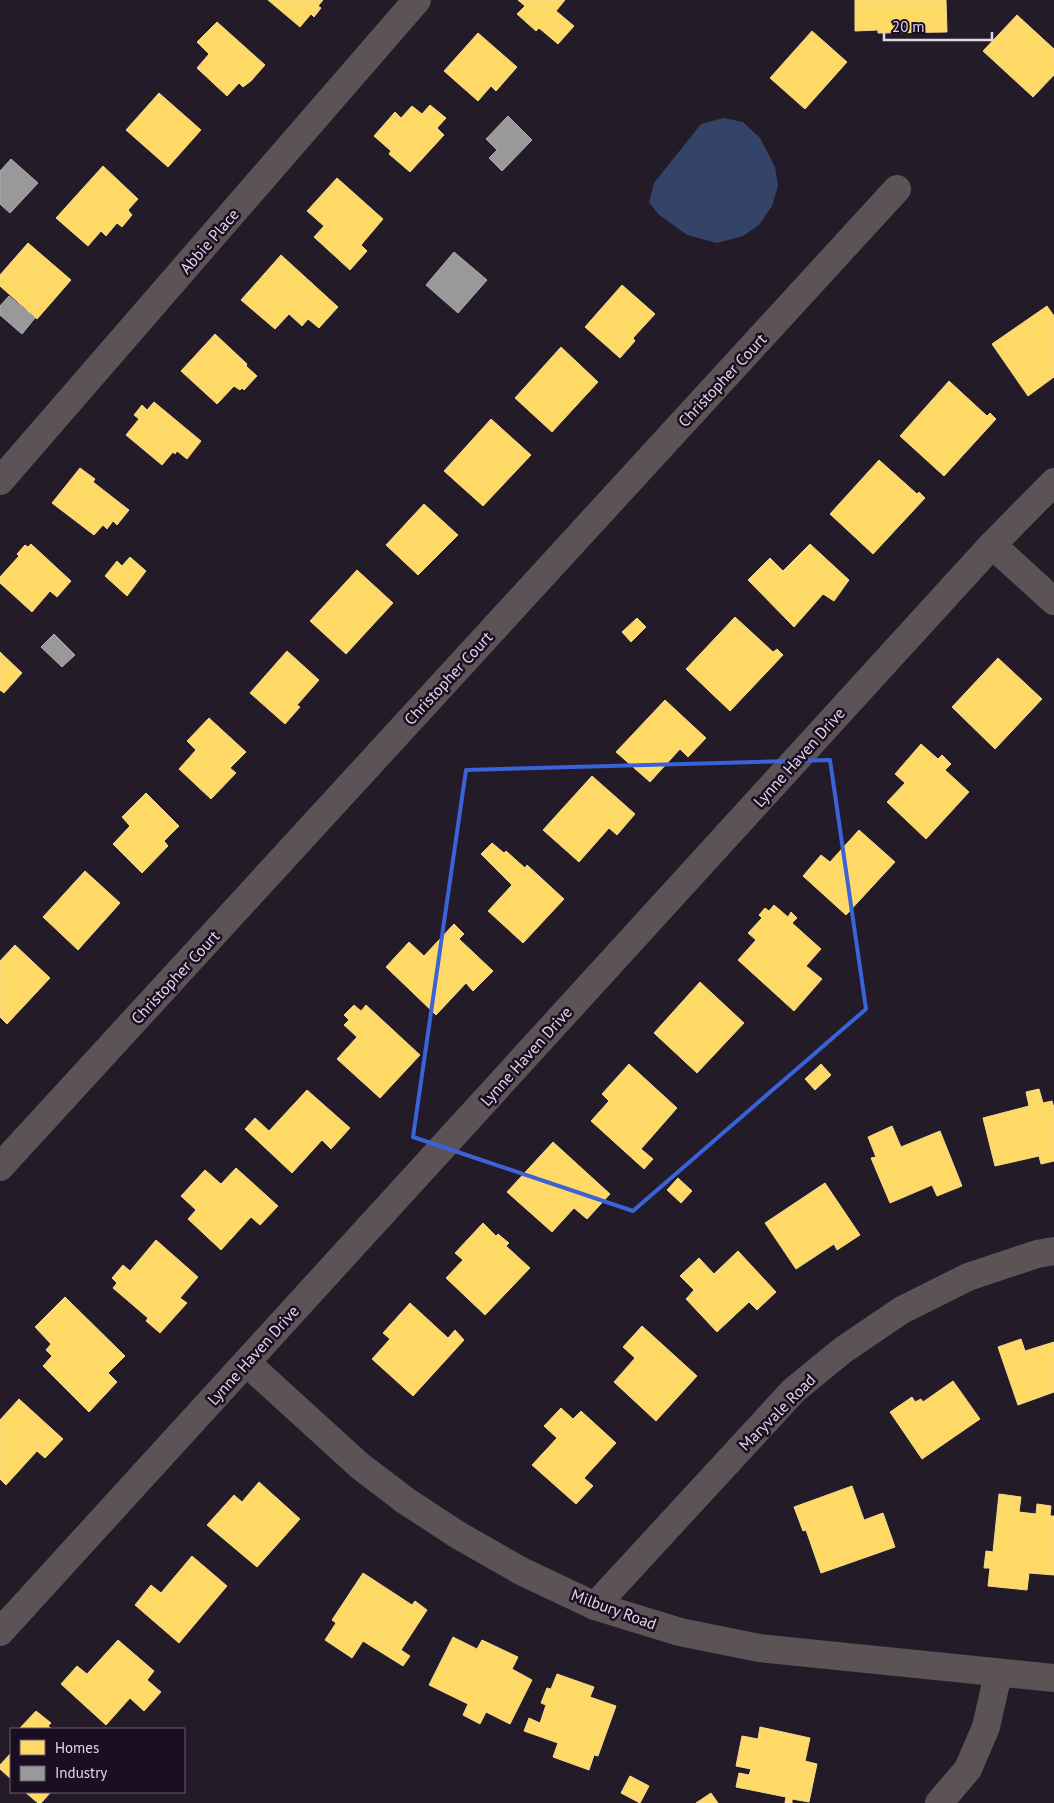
<svg xmlns="http://www.w3.org/2000/svg" width="1054" height="1803" font-family="'PT Sans',sans-serif">
	<style>
		.water { fill: #344468 }
		.homes { fill: #ffd966; stroke: #f6d98d }
		.industry { fill: #999; stroke: #afacb0 }
		.lines { fill: none; stroke-linecap: round; stroke-linejoin: round }
		.minor { stroke: #5b5355; stroke-width: 28 }
		.marked { fill: none; stroke: #3a63da; stroke-width: 4; stroke-linejoin: round }
		.labels { text-anchor: middle; dominant-baseline: central; stroke-width: 5; stroke-linejoin: round; paint-order: stroke }
		.street-label { font-size: 16px; fill: #e1d8e7; stroke: #1b0d22 }
	</style>
	<rect width="100%" height="100%" fill="#231b27"/>
	<polygon class="water" points="723,118 743,122 760,138 775,167 778,186 772,206 759,225 743,236 717,243 687,235 658,214 649,202 654,183 701,124"/>
	<g class="homes">
		<polygon points="268,0 323,0 318,6 321,8 314,17 311,14 300,27"/>
		<polygon points="518,0 565,0 556,11 574,26 558,44 539,28 536,31 517,14 525,6"/>
		<polygon points="855,0 946,0 947,32 878,33 878,30 855,31"/>
		<polygon points="1017,15 1054,49 1054,75 1033,97 983,51"/>
		<polygon points="217,22 265,65 251,81 243,87 239,83 227,96 197,68 209,54 197,42"/>
		<polygon points="812,31 847,62 805,109 770,78"/>
		<polygon points="478,33 517,67 496,91 491,86 478,101 444,71"/>
		<polygon points="159,93 201,130 168,167 126,130"/>
		<polygon points="430,105 446,118 437,128 444,135 410,172 389,154 391,151 374,136 395,112 401,118 412,106 422,114"/>
		<polygon points="103,166 138,199 128,210 132,215 122,227 117,223 106,236 101,231 88,246 56,218"/>
		<polygon points="337,178 383,219 361,245 367,251 350,270 314,237 324,226 307,211"/>
		<polygon points="28,243 71,280 37,319 0,286 0,275"/>
		<polygon points="281,255 338,307 319,328 308,319 302,326 289,314 275,329 241,300"/>
		<polygon points="622,285 655,314 633,338 635,341 620,358 585,327"/>
		<polygon points="1047,306 1054,316 1054,377 1028,396 992,344"/>
		<polygon points="215,334 247,364 246,366 257,376 244,390 242,388 240,390 234,386 217,404 181,371"/>
		<polygon points="561,347 598,382 552,432 515,398"/>
		<polygon points="949,381 987,416 990,413 996,419 944,476 900,436"/>
		<polygon points="154,402 201,441 187,459 177,451 175,454 173,452 162,465 126,435 139,419 134,415 142,405 147,410"/>
		<polygon points="491,419 531,455 483,506 444,471"/>
		<polygon points="879,460 917,494 919,492 925,498 873,554 830,514"/>
		<polygon points="80,468 95,479 93,482 129,510 117,525 113,521 107,529 103,525 94,535 52,503"/>
		<polygon points="424,504 458,535 418,575 386,545"/>
		<polygon points="31,544 71,581 57,597 50,591 32,612 0,583 0,577 19,556 17,554 25,545 28,547"/>
		<polygon points="810,544 849,580 834,601 823,594 794,627 748,580 770,558 783,571"/>
		<polygon points="130,557 146,571 127,596 105,576 117,561 122,566"/>
		<polygon points="357,570 393,603 346,654 310,621"/>
		<polygon points="735,617 773,652 777,649 783,655 730,711 686,669"/>
		<polygon points="637,618 646,627 631,642 622,632"/>
		<polygon points="287,651 319,680 297,705 300,707 285,724 250,693"/>
		<polygon points="0,652 22,673 4,693 0,690"/>
		<polygon points="998,658 1042,699 995,749 952,707"/>
		<polygon points="665,700 706,738 688,757 680,749 650,782 616,752"/>
		<polygon points="209,718 246,752 230,768 236,773 211,799 179,769 196,750 187,741"/>
		<polygon points="921,744 938,759 942,755 951,764 945,770 969,792 926,839 887,802 905,783 895,774"/>
		<polygon points="592,776 635,814 617,835 609,828 579,862 543,830"/>
		<polygon points="146,793 179,826 164,841 168,846 142,873 113,844 130,826 122,817"/>
		<polygon points="859,830 895,862 846,915 803,876 821,855 830,862"/>
		<polygon points="492,843 504,853 506,851 525,868 527,865 564,899 523,943 488,911 512,885 481,854"/>
		<polygon points="85,871 120,903 78,950 43,917"/>
		<polygon points="774,905 788,917 791,912 797,918 792,923 821,949 806,966 822,979 794,1011 738,960 756,940 748,933 762,918 759,915 765,908 769,911"/>
		<polygon points="454,924 464,934 459,939 493,971 473,991 466,983 436,1015 386,967 409,942 424,956"/>
		<polygon points="15,945 50,978 7,1024 0,1017 0,961"/>
		<polygon points="700,982 744,1023 697,1073 654,1033"/>
		<polygon points="354,1005 361,1011 366,1005 420,1055 380,1098 337,1059 357,1037 344,1025 349,1020 344,1015"/>
		<polygon points="629,1064 677,1108 641,1149 653,1159 644,1169 591,1121 609,1101 602,1094"/>
		<polygon points="821,1064 831,1075 815,1090 805,1079"/>
		<polygon points="1039,1089 1043,1103 1052,1101 1054,1108 1054,1161 1041,1164 1039,1156 995,1166 983,1118 1029,1106 1026,1092"/>
		<polygon points="307,1090 350,1128 331,1149 322,1140 292,1173 245,1129 255,1118 269,1131"/>
		<polygon points="892,1126 901,1147 940,1131 962,1186 937,1196 932,1185 890,1203 871,1158 876,1157 868,1137"/>
		<polygon points="553,1142 610,1194 587,1219 574,1208 552,1232 507,1192"/>
		<polygon points="236,1168 278,1206 260,1225 251,1217 221,1250 188,1219 196,1210 181,1196 205,1170 221,1184"/>
		<polygon points="678,1178 692,1191 681,1203 667,1190"/>
		<polygon points="825,1183 860,1235 837,1250 834,1244 796,1269 765,1223"/>
		<polygon points="483,1223 496,1236 498,1234 509,1243 506,1246 530,1268 485,1315 446,1278 463,1260 455,1253"/>
		<polygon points="156,1240 198,1277 180,1298 187,1303 160,1333 146,1321 148,1318 113,1288 117,1283 112,1278 123,1265 130,1271"/>
		<polygon points="738,1251 776,1292 757,1310 749,1302 717,1332 686,1299 694,1290 680,1276 699,1258 714,1274"/>
		<polygon points="65,1297 125,1356 108,1373 117,1382 89,1412 43,1366 52,1356 46,1350 51,1344 35,1327"/>
		<polygon points="410,1303 448,1338 455,1330 464,1340 413,1396 372,1359 390,1339 383,1333"/>
		<polygon points="642,1326 697,1376 656,1421 614,1382 635,1358 623,1347"/>
		<polygon points="1021,1339 1025,1351 1054,1342 1054,1392 1018,1405 998,1347"/>
		<polygon points="953,1381 980,1419 922,1459 890,1412 912,1397 915,1402 921,1399 923,1402"/>
		<polygon points="19,1399 63,1439 45,1458 37,1451 6,1485 0,1479 0,1420"/>
		<polygon points="561,1408 573,1419 581,1411 616,1443 584,1478 593,1486 576,1504 532,1465 557,1438 544,1426"/>
		<polygon points="259,1482 300,1519 257,1567 207,1525 234,1495 242,1502"/>
		<polygon points="852,1486 864,1520 883,1513 895,1547 821,1573 806,1530 803,1531 794,1507"/>
		<polygon points="999,1494 1021,1497 1019,1512 1036,1514 1037,1504 1051,1506 1050,1516 1054,1516 1054,1575 1029,1573 1027,1590 988,1586 990,1568 984,1568 986,1551 993,1552"/>
		<polygon points="192,1556 227,1586 179,1643 135,1605 151,1585 161,1593"/>
		<polygon points="363,1573 412,1605 415,1601 427,1610 401,1650 410,1656 403,1666 363,1641 352,1658 325,1640 336,1623 332,1620"/>
		<polygon points="453,1637 477,1649 482,1640 518,1657 512,1669 532,1680 510,1724 486,1712 480,1724 463,1715 468,1704 429,1685"/>
		<polygon points="118,1640 154,1671 147,1680 161,1692 144,1711 130,1698 106,1725 61,1684 77,1666 87,1674"/>
		<polygon points="557,1674 594,1687 590,1697 616,1706 598,1756 594,1755 589,1770 553,1757 558,1743 524,1731 529,1718 540,1723 546,1705 541,1703 547,1688 551,1689"/>
		<polygon points="36,1711 51,1723 48,1726 52,1729 19,1729"/>
		<polygon points="760,1727 810,1738 805,1761 817,1764 809,1802 792,1799 792,1803 785,1803 786,1797 736,1787 739,1773 749,1775 751,1769 736,1766 742,1736 758,1739"/>
		<polygon points="11,1753 11,1779 0,1769 0,1765"/>
		<polygon points="630,1776 649,1786 640,1803 621,1793"/>
		<polygon points="25,1792 51,1792 41,1803 38,1803"/>
		<polygon points="711,1793 718,1803 696,1803"/>
	</g>
	<g class="industry">
		<polygon points="508,116 532,140 502,171 489,158 497,150 486,139"/>
		<polygon points="11,159 38,183 10,213 0,204 0,171"/>
		<polygon points="454,252 487,280 458,313 426,285"/>
		<polygon points="9,296 35,318 22,334 0,315 0,306"/>
		<polygon points="54,634 75,655 62,667 41,647"/>
	</g>
	<g class="lines">
		<g class="minor">
			<polyline points="0,481 417,0"/>
			<polyline points="992,545 1054,601"/>
			<polyline points="0,1167 897,189"/>
			<polyline points="247,1363 360,1466 406,1501 458,1535 521,1571 595,1606 680,1632 759,1648 1054,1678"/>
			<polyline points="595,1606 794,1390 843,1350 902,1310 968,1277 1037,1254 1054,1251"/>
			<polyline points="0,1632 992,545 1054,482"/>
			<polyline points="939,1803 968,1769 986,1727 998,1674"/>
		</g>
	</g>
	<path class="marked" d="M830,760L866,1009L633,1211L413,1137L466,770Z"/>
	<g class="labels">
		<g class="street-label">
			<text transform="translate(209 241) rotate(-49)">Abbie Place</text>
			<text transform="translate(722 380) rotate(-47)">Christopher Court</text>
			<text transform="translate(448 678) rotate(-47)">Christopher Court</text>
			<text transform="translate(799 757) rotate(-48)">Lynne Haven Drive</text>
			<text transform="translate(175 977) rotate(-47)">Christopher Court</text>
			<text transform="translate(526 1056) rotate(-48)">Lynne Haven Drive</text>
			<text transform="translate(253 1355) rotate(-48)">Lynne Haven Drive</text>
			<text transform="translate(777 1412) rotate(-45)">Maryvale Road</text>
			<text transform="translate(614 1609) rotate(20)">Milbury Road</text>
		</g>
	</g>
	<rect x="10" y="1728" width="175" height="65" fill="#1b0d22" stroke="#6a5e71"/>
	<rect x="20" y="1740" width="25" height="15" fill="#ffd966" stroke="#6a5e71"/>
	<text x="55" y="1753" font-size="15" fill="#e1d8e7">Homes</text>
	<rect x="20" y="1766" width="25" height="15" fill="#999999" stroke="#6a5e71"/>
	<text x="55" y="1778" font-size="15" fill="#e1d8e7">Industry</text>
	<path d="M884 32v8h108v-8" fill="none" stroke="#e1d8e7" stroke-width="2.5"/>
	<text x="892" y="32" font-size="15" fill="#e1d8e7" stroke="#1b0d22" stroke-width="4" paint-order="stroke">20 m</text>
</svg>
